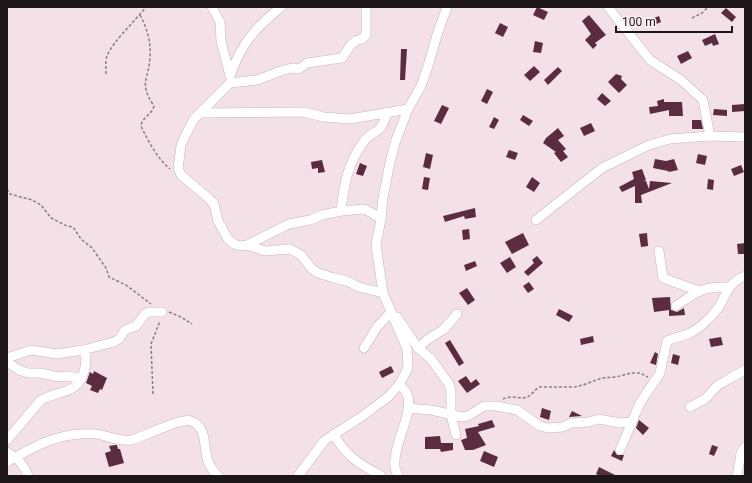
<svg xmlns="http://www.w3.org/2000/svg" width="752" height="483" font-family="Roboto,sans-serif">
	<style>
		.building { fill: #5b2c3f }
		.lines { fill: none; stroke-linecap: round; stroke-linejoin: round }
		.minor-casing { stroke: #c7b5bb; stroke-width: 10 }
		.path { stroke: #897d81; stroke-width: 1.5; stroke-dasharray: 3 2; stroke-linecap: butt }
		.minor { stroke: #fff; stroke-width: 9 }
	</style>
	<rect width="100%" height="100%" fill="#f4e1e7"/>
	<g class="building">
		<polygon points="537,7 548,12 544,20 533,15"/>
		<polygon points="726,8 736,17 732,22 721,13"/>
		<polygon points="589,15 606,35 595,43 597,45 593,49 585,40 591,34 582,21"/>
		<polygon points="659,16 661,22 652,26 649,20"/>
		<polygon points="500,23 508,27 503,37 495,33"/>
		<polygon points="715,34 719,44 713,46 712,43 705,46 702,40"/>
		<polygon points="535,41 543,43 541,53 533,52"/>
		<polygon points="401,49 407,49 405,80 400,80"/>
		<polygon points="688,51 692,58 681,64 677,56"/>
		<polygon points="534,66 540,72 530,81 524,75"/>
		<polygon points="558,67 562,71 548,85 544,80"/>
		<polygon points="616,74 622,76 621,79 627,85 619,93 608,82"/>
		<polygon points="487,89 493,92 487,104 481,101"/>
		<polygon points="602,93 611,101 605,106 597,99"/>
		<polygon points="664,99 664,102 682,102 683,116 669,116 669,110 650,114 649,107 658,106 657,101"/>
		<polygon points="745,104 745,111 732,112 732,105"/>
		<polygon points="442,105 449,108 441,124 434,121"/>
		<polygon points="714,109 727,110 727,116 713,115"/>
		<polygon points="523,115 533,121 529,126 520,120"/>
		<polygon points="494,117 499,120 494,129 489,127"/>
		<polygon points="692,120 701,120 703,129 692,129"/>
		<polygon points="591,123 595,131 584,136 580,128"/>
		<polygon points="558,128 564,136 558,140 566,149 563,151 568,157 561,162 554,153 556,152 543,143 546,138"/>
		<polygon points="509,150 518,153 515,160 506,157"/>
		<polygon points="426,153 433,155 430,169 423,167"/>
		<polygon points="698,154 707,156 705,165 696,163"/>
		<polygon points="655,159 666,161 674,159 678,170 669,172 668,171 653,168"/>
		<polygon points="322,160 325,172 318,173 318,168 312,169 311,162"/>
		<polygon points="360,163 367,166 363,176 356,174"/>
		<polygon points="741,165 744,172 734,176 731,169"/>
		<polygon points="642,169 646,180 644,180 646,181 649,189 650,181 672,183 641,195 642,203 635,203 635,186 622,192 619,187 634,179 632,172"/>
		<polygon points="424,177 430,178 428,190 422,189"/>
		<polygon points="532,177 540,183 534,192 526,187"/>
		<polygon points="708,179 714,180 713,190 707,189"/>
		<polygon points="475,208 476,217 465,219 464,216 445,222 443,216"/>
		<polygon points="469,229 470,239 463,240 462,230"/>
		<polygon points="523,233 529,245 512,254 505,242"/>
		<polygon points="647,233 648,246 641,247 639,234"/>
		<polygon points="745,243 745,254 738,254 737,244"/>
		<polygon points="537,256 543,263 528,276 524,272 534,263 532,260"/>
		<polygon points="510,257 516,267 507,273 500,263"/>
		<polygon points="475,261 477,266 466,271 464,265"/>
		<polygon points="529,282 534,289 528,293 523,286"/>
		<polygon points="467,288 475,300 468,305 459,293"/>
		<polygon points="670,297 671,310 677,312 684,308 685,315 669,316 669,310 654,312 652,298"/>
		<polygon points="559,309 573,316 569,322 556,315"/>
		<polygon points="593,336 594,342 581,345 580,339"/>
		<polygon points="721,337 723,345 711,347 709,339"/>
		<polygon points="450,340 464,363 459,366 445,343"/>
		<polygon points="655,352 658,354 656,365 650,363"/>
		<polygon points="673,354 680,356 678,365 671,363"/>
		<polygon points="391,366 394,372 382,378 379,372"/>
		<polygon points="94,371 107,378 102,390 100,389 98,393 90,390 92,386 86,383 90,372 93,374"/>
		<polygon points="466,376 471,383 476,379 480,384 467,393 458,381"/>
		<polygon points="542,408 551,411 549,420 540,417"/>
		<polygon points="572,411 582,416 569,417"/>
		<polygon points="492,420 495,427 478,432 486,445 473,450 465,450 461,440 467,438 465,429 479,426 478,424"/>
		<polygon points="639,420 649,428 643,435 636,428"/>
		<polygon points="440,436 441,443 453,443 453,450 441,452 440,449 425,449 425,437"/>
		<polygon points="115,445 117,445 118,449 120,449 124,463 109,467 105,453 111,451 109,446"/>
		<polygon points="712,445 718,447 714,456 709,454"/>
		<polygon points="614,450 617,455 624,455 622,461 611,456"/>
		<polygon points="484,451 498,457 494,467 480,461"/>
		<polygon points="599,467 617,476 600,476 596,474"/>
	</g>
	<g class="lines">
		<defs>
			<g id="minor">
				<polyline points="212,7 220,22 221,41 230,76"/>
				<polyline points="366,7 366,35 362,39 355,41 350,46 342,58 307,63 299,69 292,68 281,71 257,80 230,83 194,119 184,138 181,146 178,168 181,175 206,196 214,204 218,221 228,239 234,244 240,246 247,245 289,224 310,220 322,215 341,211 364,209 372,213 381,219"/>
				<polyline points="608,7 650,60 681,80 703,100 710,136"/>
				<path d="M230,76C241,44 255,28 281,7"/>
				<polyline points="200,113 303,112 324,117 350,119 408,109"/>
				<path d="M341,211C344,184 348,162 365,140C368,136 372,134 377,131C383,127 385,119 387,112"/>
				<polyline points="536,220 602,168 649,145 670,139 710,136 745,137"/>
				<polyline points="247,245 265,251 290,249 301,255 312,269 318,273 334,278 347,281 359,287 383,293"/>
				<polyline points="659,251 663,278 699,291"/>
				<path d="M676,306C698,291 703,286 730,287"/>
				<polyline points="397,317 418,348 431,359 449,384 451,391 451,415 456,435"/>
				<polyline points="364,348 377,327 391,312"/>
				<polyline points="418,348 427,340 444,329 457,314"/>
				<polyline points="7,358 31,350 57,354 83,350 114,342 119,339 125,330 136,326 145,314 148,312 162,312"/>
				<polyline points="7,362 19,370 28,373 40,373 58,377 68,376 81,379"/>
				<polyline points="690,407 705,399 717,386 727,380 745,370"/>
				<polyline points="408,408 431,410 462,417 468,416 484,406 496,406 517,410 540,426 548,428 563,427 571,423 589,422 599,419 619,423 632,422"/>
				<path d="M334,434C346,457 360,464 381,476"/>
				<path d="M7,440L40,401C60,388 77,398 85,368C86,361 87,356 83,350"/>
				<path d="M620,450L640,403L660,373L667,341C674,337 681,337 688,334C699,329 711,318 718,308C726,296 729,281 745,276"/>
				<path d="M7,452C17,458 24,464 28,476"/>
				<path d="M7,462C35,446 61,431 95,434C107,435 119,442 131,440C144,437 181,417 191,421C208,427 203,448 208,461C210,467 214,472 218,476"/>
				<polyline points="298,476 324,441 361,417 388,397 399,385 408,368 407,349 383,293 376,245 381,219 383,198 390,162 396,140 408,109 421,86 428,66 437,35 447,7"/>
				<path d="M398,476C397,473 395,470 395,467C392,446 415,411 407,394C406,390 403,388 399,385"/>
				<polyline points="737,476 741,453 745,447"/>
			</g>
		</defs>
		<use href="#minor" class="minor-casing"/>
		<g class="path">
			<path d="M140,15C147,28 151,41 150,56C149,81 138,82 154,106C152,115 142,117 141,126C148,141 157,158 170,169"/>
			<polyline points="692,18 702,13 708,7"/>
			<path d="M106,74C106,68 105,61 107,56C113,41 136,20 146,7"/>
			<polyline points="7,189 10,194 32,200 41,205 51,218 67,226 73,227 81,239 92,248 106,268 109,277 126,285 151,304"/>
			<polyline points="169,312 181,317 192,324"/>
			<polyline points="153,394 151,344 160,321"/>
			<path d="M503,399C513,394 522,401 529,396C532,394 535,390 539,387H574L583,385L602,378L616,377L631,373H640L648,377"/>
		</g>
		<use href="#minor" class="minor"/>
	</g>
	<rect width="752" height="483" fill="none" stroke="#1c1618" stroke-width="16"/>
	<path d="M616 26v6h116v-6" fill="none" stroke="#1c1618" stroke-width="2"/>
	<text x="622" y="26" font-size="12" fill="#1c1618" stroke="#fff0f4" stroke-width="3" paint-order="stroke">100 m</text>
</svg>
